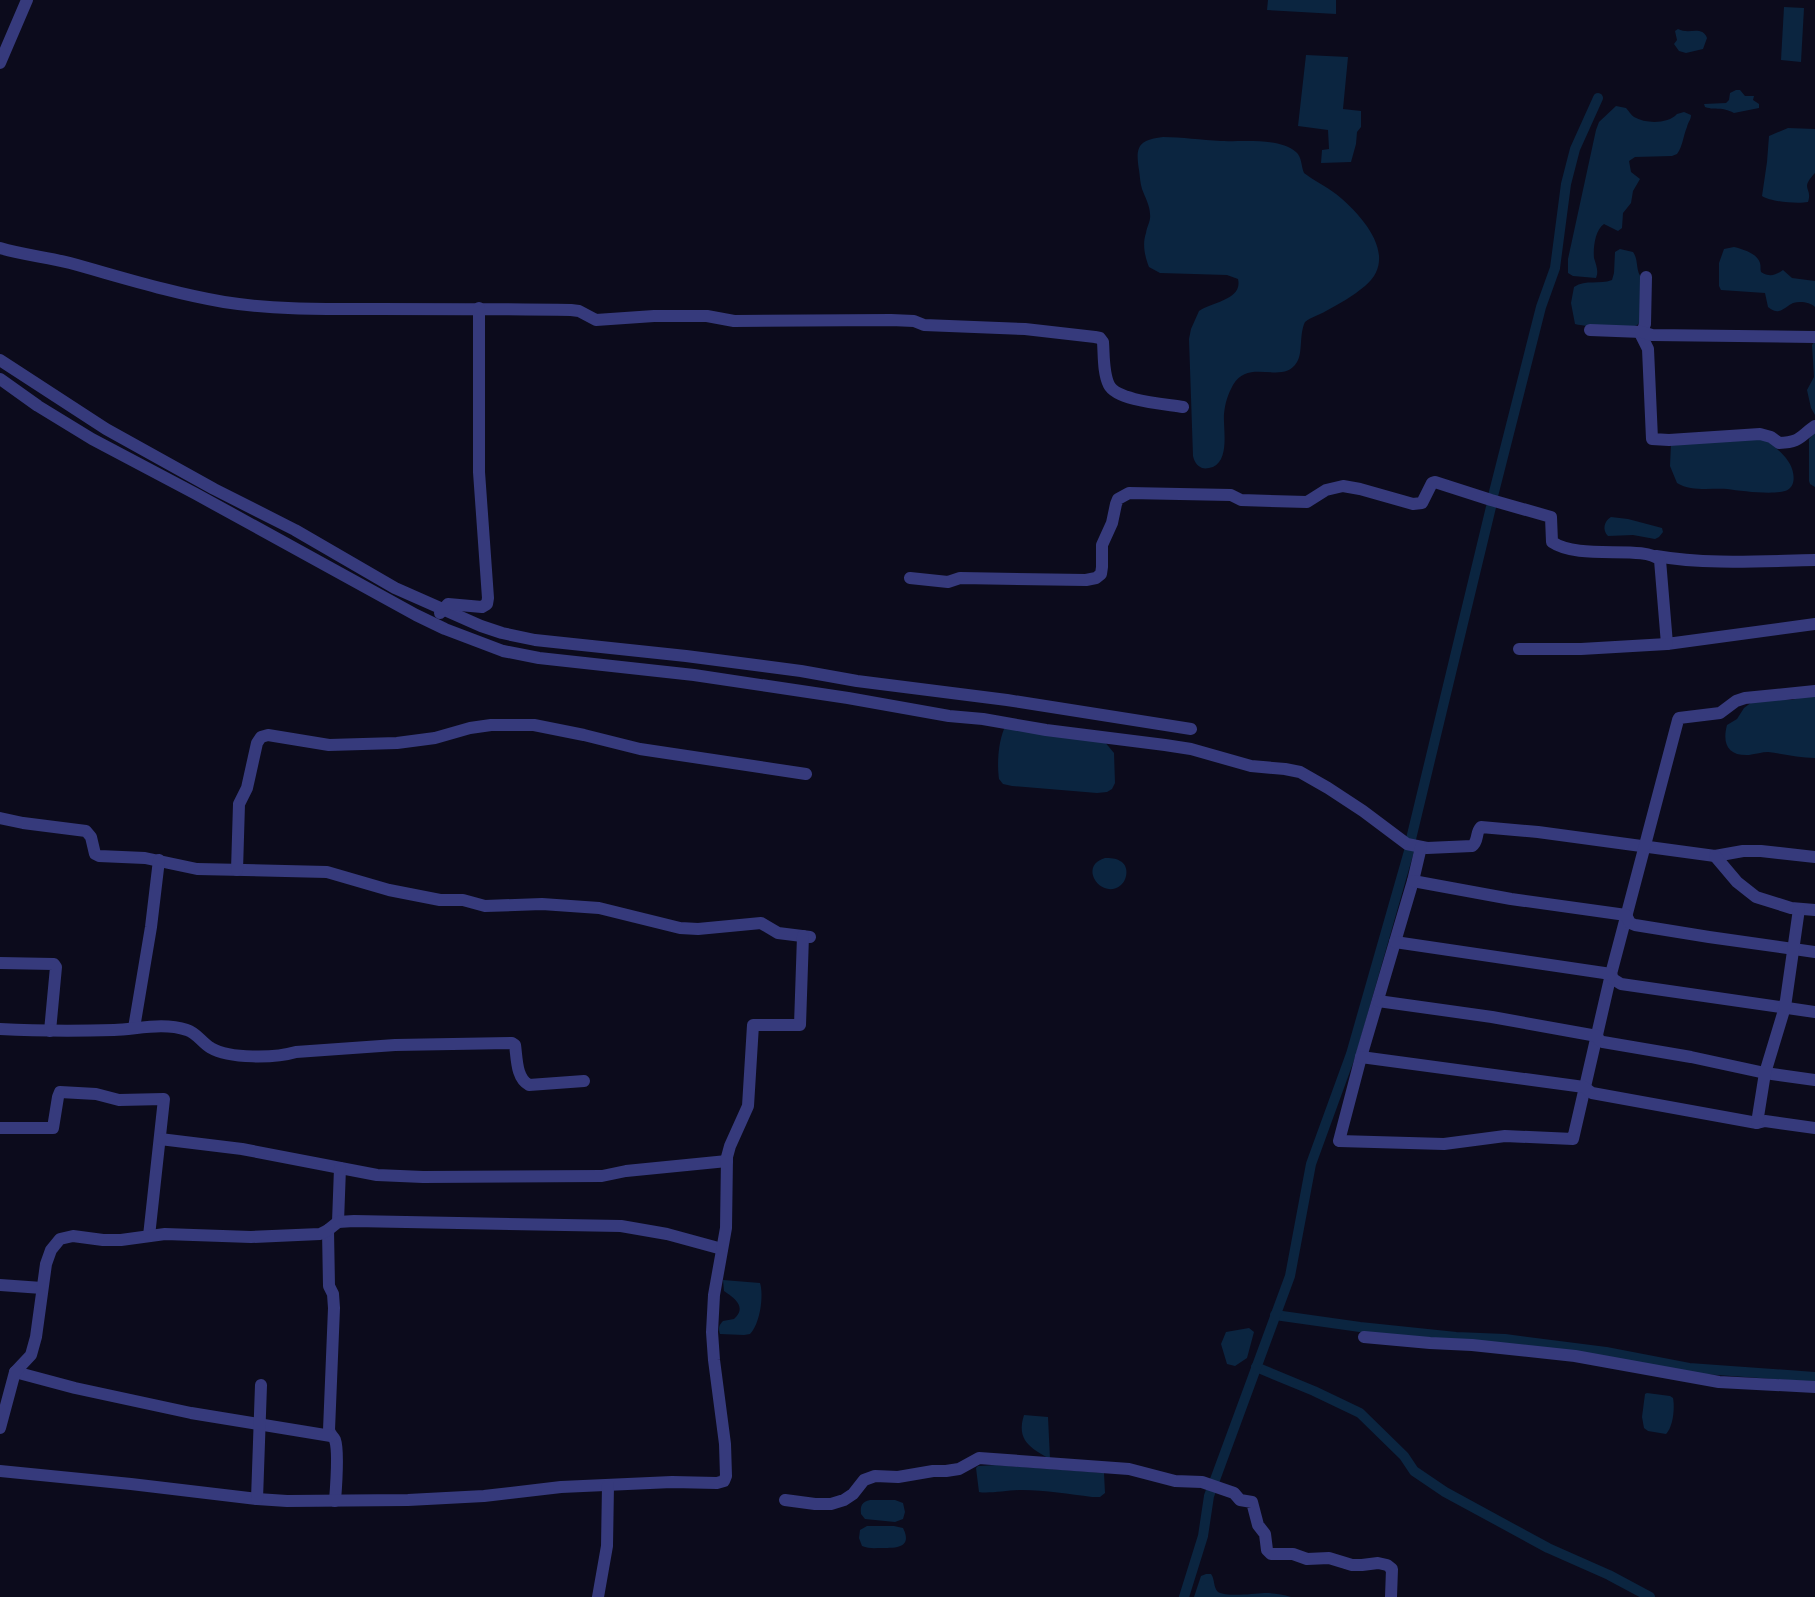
<svg xmlns="http://www.w3.org/2000/svg" width="1815" height="1597" font-family="'IBM Plex Sans',sans-serif">
	<style>
		.water { fill: #0b2540 }
		.lines { fill: none; stroke-linecap: round; stroke-linejoin: round }
		.canal { stroke: #0b2540; stroke-width: 10 }
		.minor { stroke: #363a7c; stroke-width: 12 }
	</style>
	<rect width="100%" height="100%" fill="#0c0b1c"/>
	<g class="water">
		<polygon points="1268,0 1336,0 1336,14 1267,10"/>
		<polygon points="1784,7 1804,8 1801,62 1781,60"/>
		<path d="M1678,29C1689,35 1702,25 1707,38L1703,49L1686,53L1679,51L1674,44L1677,40L1675,31Z"/>
		<polygon points="1306,55 1348,57 1343,109 1361,111 1361,127 1357,132 1356,144 1351,162 1321,163 1322,150 1329,149 1328,130 1298,126"/>
		<path d="M1736,90H1740L1745,96H1754L1753,100L1759,104V108L1734,113C1721,106 1717,111 1705,107L1704,104L1726,103L1729,100L1730,93Z"/>
		<path d="M1616,106L1626,108C1629,111 1631,115 1634,117C1646,124 1668,124 1677,114L1684,112L1691,115C1691,120 1688,122 1687,127C1683,136 1683,146 1677,154L1672,156L1635,157L1629,161L1631,172L1640,179L1633,191L1631,203L1623,213L1622,228L1618,231L1604,224C1595,230 1593,248 1594,258C1596,265 1599,271 1596,278L1573,276L1568,273V259L1596,130L1599,122Z"/>
		<path d="M1788,128L1815,129V173C1799,190 1813,187 1808,202C1798,204 1771,202 1762,196L1767,162L1769,136Z"/>
		<path d="M1163,137C1182,137 1201,140 1221,141C1241,142 1279,137 1296,152C1302,157 1301,166 1304,173C1314,181 1326,186 1336,194C1362,215 1400,257 1365,286C1353,296 1339,304 1326,311C1319,315 1311,317 1305,322C1299,334 1303,353 1297,362C1283,386 1249,357 1233,385C1228,394 1225,403 1224,414C1223,429 1230,459 1213,467C1209,468 1206,469 1202,468C1197,466 1194,461 1193,456L1189,339L1191,329L1199,311C1212,302 1243,300 1238,279L1227,275L1160,273L1149,267C1145,257 1142,244 1146,233C1147,226 1151,221 1150,214C1150,206 1145,197 1142,189C1140,183 1140,176 1139,170C1135,146 1139,140 1163,137Z"/>
		<path d="M1734,247C1742,249 1757,253 1760,263C1761,266 1760,269 1761,272C1769,277 1775,276 1783,270L1792,278L1815,281V307C1810,302 1800,301 1793,303C1788,305 1784,310 1779,311C1774,312 1771,309 1768,307L1765,293L1721,290L1719,286V263L1724,249Z"/>
		<path d="M1620,249L1633,252C1639,260 1635,271 1642,278L1641,321C1638,324 1638,325 1635,326C1625,329 1585,327 1575,324L1571,303L1574,287C1586,279 1599,285 1612,280L1614,273L1615,252Z"/>
		<polygon points="1815,341 1815,415 1811,408 1807,390 1814,377 1812,345"/>
		<polygon points="1815,432 1815,487 1810,484 1809,481 1809,439"/>
		<path d="M1766,439C1773,446 1782,452 1788,461C1794,469 1798,487 1785,491C1772,495 1741,491 1727,489C1711,488 1692,492 1677,483L1670,466L1671,444Z"/>
		<path d="M1611,517L1628,519L1662,528L1663,532L1659,537L1655,539L1633,535L1608,536C1602,530 1604,521 1611,517Z"/>
		<path d="M1804,696L1815,697V758C1799,758 1784,754 1768,752C1762,752 1756,754 1749,755C1728,756 1722,744 1727,725L1737,719L1744,708L1752,702L1779,699L1792,700Z"/>
		<path d="M1004,729H1013L1104,741L1114,753L1115,783L1112,789L1107,792L1097,793L1012,786L1003,784L999,779C997,764 998,744 1004,729Z"/>
		<path d="M1105,858C1110,858 1116,858 1120,861C1129,865 1128,879 1121,885C1102,901 1077,866 1105,858Z"/>
		<path d="M723,1280L760,1283C764,1296 760,1324 750,1334L744,1335L720,1334C718,1328 719,1325 723,1321L734,1319C748,1307 733,1297 724,1291Z"/>
		<polygon points="1249,1328 1254,1332 1247,1358 1235,1366 1227,1364 1221,1344 1226,1332"/>
		<path d="M1647,1393L1670,1396L1673,1398C1675,1408 1673,1427 1666,1434L1648,1431L1644,1428L1642,1417L1645,1394Z"/>
		<path d="M1024,1415L1048,1417L1050,1459C1030,1448 1016,1440 1024,1415Z"/>
		<path d="M996,1465L1104,1473L1105,1493L1100,1497H1092C1069,1494 1046,1490 1022,1490C1010,1490 988,1494 979,1492L976,1468L978,1466Z"/>
		<path d="M870,1500H895L903,1503L905,1512L903,1519L895,1522L865,1519L861,1514C860,1505 862,1502 870,1500Z"/>
		<path d="M867,1526H894L903,1528C913,1548 896,1548 882,1548C875,1548 869,1549 862,1546L859,1538L860,1530Z"/>
		<path d="M1206,1574H1211C1215,1579 1213,1587 1218,1592C1226,1597 1253,1594 1264,1593C1273,1593 1282,1594 1291,1597H1194L1201,1576Z"/>
	</g>
	<g class="lines">
		<g class="canal">
			<polyline points="1493,496 1541,307 1555,268 1566,184 1575,149 1598,98"/>
			<polyline points="1411,839 1491,507"/>
			<polyline points="1275,1315 1360,1327 1456,1337 1505,1339 1606,1352 1689,1368 1815,1377"/>
			<polyline points="1256,1367 1314,1391 1360,1413 1404,1456 1414,1471 1445,1492 1548,1548 1609,1575 1650,1597"/>
			<polyline points="1184,1597 1203,1536 1209,1496 1290,1276 1311,1164 1351,1054 1409,851"/>
		</g>
		<g class="minor">
			<polyline points="0,63 27,0"/>
			<path d="M0,248C23,255 47,257 70,263C121,277 171,293 224,302C275,310 327,309 378,309C443,309 507,309 571,310L579,311L596,320L654,316H707L734,321L891,320L914,321L924,325L1025,329L1095,337L1100,338L1103,342C1104,355 1103,373 1109,385C1117,401 1166,404 1183,407"/>
			<path d="M1646,277L1645,324L1641,335L1648,349L1652,439L1669,440L1760,434L1771,437L1779,443C1801,442 1799,437 1815,426"/>
			<polyline points="1590,330 1642,332 1652,335 1815,337"/>
			<polyline points="0,360 106,429 214,489 295,530 395,588 481,626 502,633 535,640 686,656 801,671 857,681 1007,700 1191,729"/>
			<path d="M0,379L38,406L92,439L196,494L416,615L445,629L503,651L539,658L694,675L848,698L949,716L983,719L1046,730L1165,745L1191,749L1251,766L1285,769L1300,772L1328,788L1363,811L1407,844L1427,848L1472,846C1479,841 1475,833 1481,827L1538,832L1715,856L1743,851H1761L1815,857"/>
			<path d="M1656,556C1708,565 1762,561 1815,560"/>
			<path d="M910,578L948,582L960,578L1086,580L1096,578L1101,574L1102,567V545L1112,523L1116,504L1118,499L1129,493L1231,495L1241,500L1307,502L1326,490L1343,486L1360,489L1413,504L1422,503L1432,483L1435,482L1491,500L1551,517L1552,542C1580,561 1643,544 1660,560L1667,644L1815,624"/>
			<polyline points="440,613 448,604 482,607 487,604 488,598 479,472 479,308"/>
			<polyline points="1519,649 1581,649 1667,644"/>
			<polyline points="0,818 23,823 86,831 91,837 95,854 99,856 145,858 197,869 327,872 389,890 440,900 463,900 485,906 542,904 599,908 680,928 698,929 761,923 778,933 810,937"/>
			<polyline points="1421,847 1413,881 1361,1057 1339,1141 1444,1144 1505,1136 1573,1139 1611,974 1678,720 1679,718 1720,713 1736,701 1745,698 1815,691"/>
			<polyline points="1715,856 1737,882 1756,897 1791,908 1815,910"/>
			<polyline points="237,870 239,804 247,788 257,743 261,737 268,735 329,745 397,743 435,738 470,728 491,725 534,725 584,735 640,749 806,774"/>
			<polyline points="1413,881 1511,899 1626,915 1630,923 1635,925 1709,937 1815,952"/>
			<polyline points="1395,942 1611,974 1613,979 1621,984 1815,1012"/>
			<polyline points="0,963 54,964 56,967 50,1031"/>
			<polyline points="1378,1001 1492,1017 1597,1036 1600,1041 1603,1042 1691,1057 1765,1073 1815,1080"/>
			<polyline points="134,1028 151,927 159,860"/>
			<path d="M0,1029C38,1031 76,1031 114,1030C138,1029 163,1022 187,1030C197,1033 202,1043 211,1048C229,1059 276,1058 296,1052L395,1045L512,1043L515,1045C517,1058 516,1078 529,1085L584,1081"/>
			<polyline points="1361,1057 1584,1087 1592,1093 1757,1123 1765,1121 1815,1128"/>
			<polyline points="1757,1123 1765,1073 1785,1007 1799,909"/>
			<polyline points="0,1128 53,1128 58,1097 60,1092 96,1094 119,1100 164,1099 149,1236"/>
			<polyline points="160,1139 242,1149 377,1175 423,1177 602,1176 626,1171 727,1161"/>
			<polyline points="338,1222 340,1168"/>
			<path d="M328,1230L329,1286L333,1294L334,1308L329,1430C330,1435 333,1436 335,1440C339,1451 336,1488 335,1501"/>
			<polyline points="0,1285 42,1288"/>
			<polyline points="1364,1337 1430,1343 1472,1345 1575,1356 1719,1382 1815,1387"/>
			<polyline points="15,1372 75,1388 191,1413 331,1436"/>
			<polyline points="0,1428 15,1372 31,1355 36,1337 46,1264 51,1250 60,1239 73,1236 103,1240 121,1240 165,1234 251,1237 320,1234 328,1230 338,1222 354,1221 621,1226 667,1234 722,1249"/>
			<polyline points="0,1471 131,1484 257,1499 287,1501 408,1500 484,1496 561,1487 672,1482 717,1483 724,1481 726,1476 725,1444 714,1360 712,1332 714,1295 726,1228 727,1157 730,1146 748,1106 753,1025 800,1025 803,936"/>
			<polyline points="257,1499 261,1385"/>
			<polyline points="785,1500 815,1504 831,1504 844,1500 853,1494 864,1480 875,1476 898,1477 933,1471 946,1471 959,1469 979,1458 1129,1469 1175,1481 1202,1482 1234,1493 1240,1500 1252,1502 1258,1525 1265,1534 1267,1550 1271,1554 1293,1554 1307,1559 1329,1558 1352,1565 1362,1565 1378,1563 1387,1565 1392,1569 1391,1597"/>
			<polyline points="598,1597 607,1546 608,1485"/>
		</g>
	</g>
</svg>
